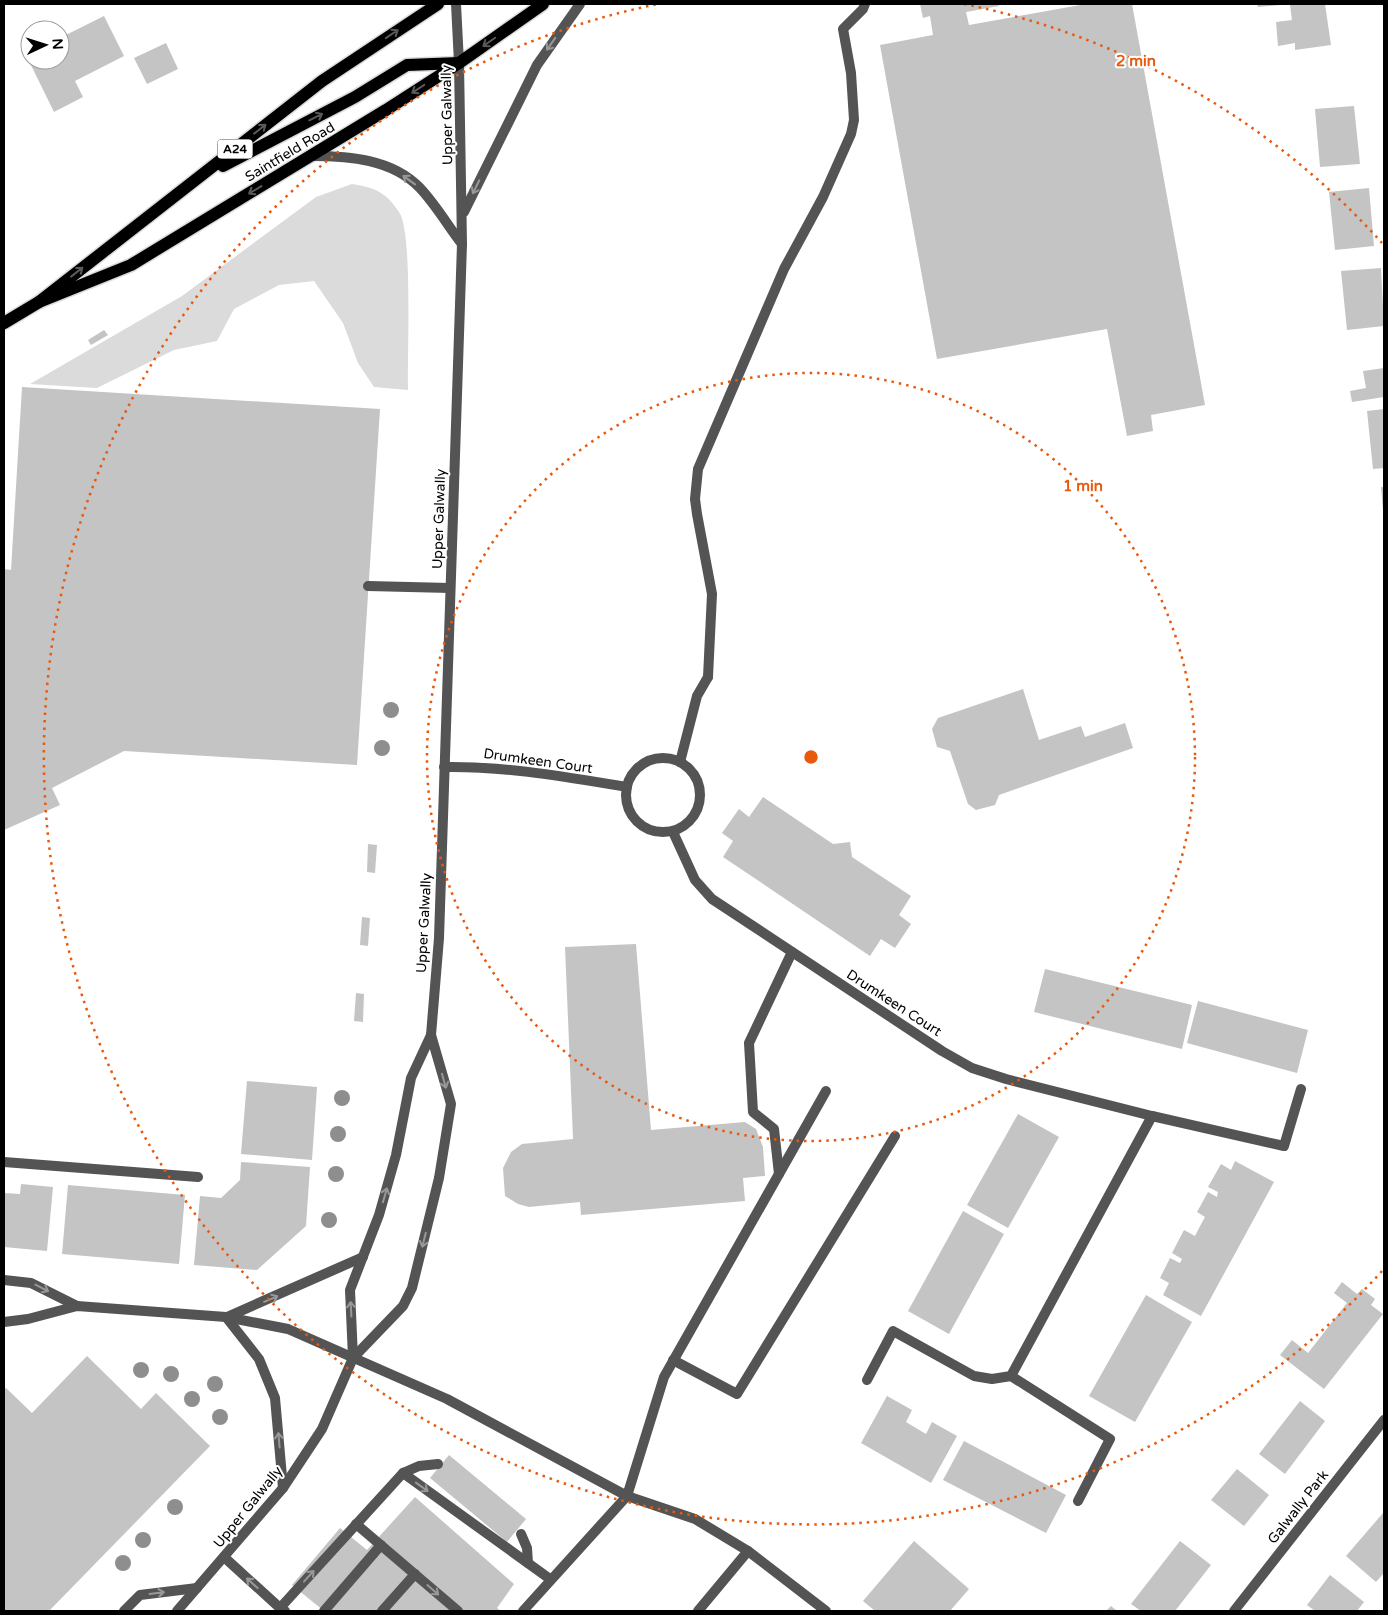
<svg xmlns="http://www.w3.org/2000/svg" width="1388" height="1615" font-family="'Varela Round',sans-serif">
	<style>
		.green { fill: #dbdbdb }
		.building { fill: #c4c4c4 }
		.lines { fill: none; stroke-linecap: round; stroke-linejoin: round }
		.primary-casing { stroke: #dbdbdb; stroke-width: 15 }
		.service { stroke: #545454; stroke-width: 10 }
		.minor { stroke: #545454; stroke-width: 10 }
		.tertiary { stroke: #545454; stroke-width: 10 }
		.primary { stroke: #000; stroke-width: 12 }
		.tree { fill: #8e8e8e }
		.oneway { stroke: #595959 }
		.oneway2 { stroke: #989898 }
		.ring { fill: none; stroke: #e8590c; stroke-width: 2.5; stroke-dasharray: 2.5 5 }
		.labels { text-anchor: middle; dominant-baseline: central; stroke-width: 4; stroke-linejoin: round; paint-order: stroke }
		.shield { fill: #fff; stroke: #4c4c4c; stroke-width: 1 }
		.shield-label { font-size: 12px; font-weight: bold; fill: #000 }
		.street-label { font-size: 14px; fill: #000; stroke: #fff }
		.centre { fill: #e8590c; stroke: #fff; stroke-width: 2.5 }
		.ring-label { font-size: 15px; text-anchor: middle; font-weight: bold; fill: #e8590c; stroke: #fff; stroke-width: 4; stroke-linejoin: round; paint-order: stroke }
	</style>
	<rect width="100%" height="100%" fill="#fff"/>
	<path class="green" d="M352,184C375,188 385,191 399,212C413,231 407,358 408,390L374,387L358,363L343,323L314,281L279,285L234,309L217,341L174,350L97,388L30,384L182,296L316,197Z"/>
	<g class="building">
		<polygon points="920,4 998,4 999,6 966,12 969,25 1086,4 1132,4 1205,405 1151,415 1153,431 1127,436 1107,329 937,359 880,45 933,35 930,16 923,18"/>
		<polygon points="1257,4 1280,4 1280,5 1258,7"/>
		<polygon points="1325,4 1331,45 1295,50 1295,43 1278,46 1276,22 1292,20 1290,5"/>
		<polygon points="104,16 124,56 75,81 83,97 54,112 26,55 30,53 30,60 60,60 60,38"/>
		<polygon points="166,43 178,69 147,84 134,58"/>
		<polygon points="1354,106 1360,164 1320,167 1315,109"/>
		<polygon points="1369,188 1374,246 1335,250 1329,192"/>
		<polygon points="1381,268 1384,326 1347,330 1341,271"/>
		<polygon points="104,330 108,335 91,345 88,340"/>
		<polygon points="1384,368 1384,397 1352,402 1350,391 1366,388 1363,371"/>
		<polygon points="22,387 380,409 357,765 124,751 52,788 60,805 4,830 4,569 11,570"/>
		<polygon points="1384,409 1384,468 1373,469 1367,411"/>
		<polygon points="1381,487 1384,487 1384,510 1383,510"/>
		<polygon points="1023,689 1039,740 1081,726 1085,737 1125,723 1133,748 999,795 995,805 976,810 968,804 950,751 937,747 932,729 938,718"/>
		<polygon points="763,797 833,844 850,842 852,857 911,896 899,915 911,924 895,948 881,939 870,956 723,857 733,841 722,833 739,809 749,817"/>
		<polygon points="368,844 377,845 375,873 367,872"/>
		<polygon points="362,917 370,918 368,946 360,945"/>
		<polygon points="636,944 651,1130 745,1122 756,1129 763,1147 765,1176 743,1178 745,1201 581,1215 580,1202 529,1207 518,1204 505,1196 503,1168 511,1152 522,1144 573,1139 565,947"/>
		<polygon points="1045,969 1192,1005 1182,1049 1034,1012"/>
		<polygon points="356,993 364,994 363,1022 354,1021"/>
		<polygon points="1198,1001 1308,1030 1297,1073 1187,1043"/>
		<polygon points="247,1081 317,1087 312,1160 241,1154"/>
		<polygon points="1018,1114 1059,1137 1008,1228 967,1205"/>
		<polygon points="1235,1161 1274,1182 1201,1316 1163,1295 1169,1283 1160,1278 1170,1258 1180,1263 1182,1259 1172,1253 1184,1230 1195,1236 1199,1228 1205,1217 1197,1212 1208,1192 1217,1197 1218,1192 1208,1187 1221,1164 1231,1170"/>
		<polygon points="241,1162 310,1167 306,1226 257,1270 194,1265 200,1196 221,1198 240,1180"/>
		<polygon points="21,1184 53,1187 47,1251 4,1247 4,1193 20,1194"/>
		<polygon points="68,1185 185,1195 179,1264 62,1254"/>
		<polygon points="963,1211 1004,1234 949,1334 908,1311"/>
		<polygon points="1342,1282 1357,1294 1362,1289 1375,1299 1371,1305 1383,1314 1324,1389 1280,1355 1292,1340 1308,1353 1347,1303 1334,1293"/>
		<polygon points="1146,1295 1192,1322 1135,1422 1089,1396"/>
		<polygon points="87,1356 141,1409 156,1393 210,1446 49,1611 4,1611 4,1390 6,1388 32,1413"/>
		<polygon points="887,1396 912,1410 906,1422 926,1434 932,1422 957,1436 931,1483 861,1443"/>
		<polygon points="1300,1401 1325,1421 1285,1474 1259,1454"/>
		<polygon points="964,1441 1066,1495 1046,1533 943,1480"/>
		<polygon points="449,1455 526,1519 507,1542 430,1478"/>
		<polygon points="1237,1469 1269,1495 1244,1526 1211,1500"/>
		<polygon points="415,1497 514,1584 497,1608 501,1611 324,1611 292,1585 340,1528 367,1550"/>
		<polygon points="1383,1513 1384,1573 1376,1582 1346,1556"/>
		<polygon points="914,1541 969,1589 950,1611 875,1611 863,1601"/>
		<polygon points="1180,1541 1211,1565 1175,1611 1141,1611 1131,1604"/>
		<polygon points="1330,1575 1364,1602 1357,1611 1315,1611 1307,1605"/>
		<polygon points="1111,1606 1117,1611 1106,1611"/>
	</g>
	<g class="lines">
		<defs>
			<g id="primary">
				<polyline points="223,166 355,97 407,65 459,63"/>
				<polyline points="39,302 131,265 386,110 459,63 543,4"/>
				<polyline points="4,323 39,302 322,81 438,4"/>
			</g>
		</defs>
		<use href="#primary" class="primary-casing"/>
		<g class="service">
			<polyline points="368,586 450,588"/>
			<polyline points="708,677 712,594 697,514 695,499 698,469 784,269 823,197 851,134 854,120 851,73 843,29 863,9 865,4"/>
			<polyline points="4,1162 198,1177"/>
			<polyline points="779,1174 774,1129 753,1112 749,1043 792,952"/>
			<polyline points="4,1280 31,1283 77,1306"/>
			<polyline points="226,1317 259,1359 275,1398 283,1488"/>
			<polyline points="227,1317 363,1257"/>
			<polyline points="4,1322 28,1319 77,1306 226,1317 288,1329 447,1399 627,1496 695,1519 748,1551 826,1611"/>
			<polyline points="673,1360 737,1394 895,1136"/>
			<polyline points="403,1473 419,1466 438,1464"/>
			<polyline points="356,1524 458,1611"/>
			<polyline points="521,1534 527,1548 528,1563"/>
			<polyline points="224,1557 280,1608"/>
			<polyline points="285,1611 280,1608 403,1473 550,1579"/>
			<polyline points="324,1611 381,1545"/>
			<polyline points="382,1611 415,1574"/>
			<polyline points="523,1611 627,1496 664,1377 826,1091"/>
			<polyline points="698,1611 748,1551"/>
		</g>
		<g class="minor">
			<circle cx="663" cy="795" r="37"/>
			<polyline points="680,762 697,696 708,677"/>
			<path d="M444,767C506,766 566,777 627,787"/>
			<polyline points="673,832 695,880 712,899 942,1051 972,1068 1006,1079 1152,1116 1284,1146 1301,1089"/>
			<polyline points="1011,1376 1110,1439 1078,1501"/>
			<polyline points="867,1380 893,1331 974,1376 992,1379 1011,1376 1152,1116"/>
			<polyline points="1234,1611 1384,1420"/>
		</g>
		<g class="tertiary">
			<path d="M312,156C349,156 392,159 420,188C436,205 448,226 462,244"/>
			<polyline points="464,212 537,65 580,4"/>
			<polyline points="353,1358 350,1290 379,1215 396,1155 411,1078 431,1035"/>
			<polyline points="124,1611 140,1595 197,1588"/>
			<polyline points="177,1611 283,1488 322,1429 353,1358 403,1306 412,1288 439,1178 451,1104 431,1035 439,938 462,244 459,63 456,4"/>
		</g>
		<use href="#primary" class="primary"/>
	</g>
	<g class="tree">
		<circle cx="391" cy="710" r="8"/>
		<circle cx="382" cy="748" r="8"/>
		<circle cx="342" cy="1098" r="8"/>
		<circle cx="338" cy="1134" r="8"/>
		<circle cx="336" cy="1174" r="8"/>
		<circle cx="329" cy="1220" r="8"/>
		<circle cx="141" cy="1370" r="8"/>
		<circle cx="171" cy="1374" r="8"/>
		<circle cx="215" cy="1384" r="8"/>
		<circle cx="192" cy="1399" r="8"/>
		<circle cx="220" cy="1417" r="8"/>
		<circle cx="175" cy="1507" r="8"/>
		<circle cx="143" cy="1540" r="8"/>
		<circle cx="123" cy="1563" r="8"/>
	</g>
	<defs><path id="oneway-shaft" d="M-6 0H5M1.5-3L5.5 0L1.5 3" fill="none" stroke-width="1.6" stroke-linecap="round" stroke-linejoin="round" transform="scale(1.25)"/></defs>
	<g class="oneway">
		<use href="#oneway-shaft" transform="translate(392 34) rotate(-34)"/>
		<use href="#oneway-shaft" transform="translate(489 42) rotate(145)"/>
		<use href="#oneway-shaft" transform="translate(418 89) rotate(147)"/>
		<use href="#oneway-shaft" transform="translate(316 117) rotate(-27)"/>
		<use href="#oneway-shaft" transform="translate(260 129) rotate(-38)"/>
		<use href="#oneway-shaft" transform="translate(255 190) rotate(149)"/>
		<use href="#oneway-shaft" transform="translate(77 272) rotate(-38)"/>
	</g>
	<g class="oneway2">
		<use href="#oneway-shaft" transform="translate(551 44) rotate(125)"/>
		<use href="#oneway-shaft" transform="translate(409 180) rotate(-144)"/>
		<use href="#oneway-shaft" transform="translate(476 187) rotate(116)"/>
		<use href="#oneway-shaft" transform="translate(444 1081) rotate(74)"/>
		<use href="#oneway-shaft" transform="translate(385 1195) rotate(-74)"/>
		<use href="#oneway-shaft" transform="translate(424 1240) rotate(104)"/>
		<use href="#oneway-shaft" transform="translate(42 1288) rotate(27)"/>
		<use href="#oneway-shaft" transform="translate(271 1299) rotate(-23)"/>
		<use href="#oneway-shaft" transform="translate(351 1309) rotate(-93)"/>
		<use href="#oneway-shaft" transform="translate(279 1440) rotate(-95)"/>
		<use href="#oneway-shaft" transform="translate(422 1487) rotate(36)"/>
		<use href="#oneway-shaft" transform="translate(309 1576) rotate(-48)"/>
		<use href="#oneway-shaft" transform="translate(252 1583) rotate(-138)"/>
		<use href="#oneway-shaft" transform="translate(433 1590) rotate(41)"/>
		<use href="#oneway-shaft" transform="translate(157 1593) rotate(-7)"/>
	</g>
	<g class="ring">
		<circle cx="811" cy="757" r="384"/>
		<path d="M1382 1271A768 768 0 1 1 658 4M964 4A768 768 0 0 1 1382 243"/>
	</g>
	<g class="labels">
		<rect class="shield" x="217.5" y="139.5" width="35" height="19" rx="4"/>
		<g class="shield-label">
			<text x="235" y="149">A24</text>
		</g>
		<g class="street-label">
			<text transform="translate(447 115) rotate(-91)">Upper Galwally</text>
			<text transform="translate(290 152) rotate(-31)">Saintfield Road</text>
			<text transform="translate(439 519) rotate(-88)">Upper Galwally</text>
			<text transform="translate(538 761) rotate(8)">Drumkeen Court</text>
			<text transform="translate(424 923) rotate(-87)">Upper Galwally</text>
			<text transform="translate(894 1003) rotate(33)">Drumkeen Court</text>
			<text transform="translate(248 1507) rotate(-51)">Upper Galwally</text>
			<text transform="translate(1298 1507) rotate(-52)">Galwally Park</text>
		</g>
	</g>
	<circle cx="811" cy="757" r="8" class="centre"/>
	<g class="ring-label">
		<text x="1136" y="66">2 min</text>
		<text x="1083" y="491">1 min</text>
	</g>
	<rect width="1388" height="1615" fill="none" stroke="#000000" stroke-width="10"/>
	<g transform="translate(45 45) rotate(86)"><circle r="24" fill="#ffffff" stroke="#999999"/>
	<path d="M0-4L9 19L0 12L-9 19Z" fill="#000000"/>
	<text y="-8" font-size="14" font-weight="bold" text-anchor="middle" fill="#000000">N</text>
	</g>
</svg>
